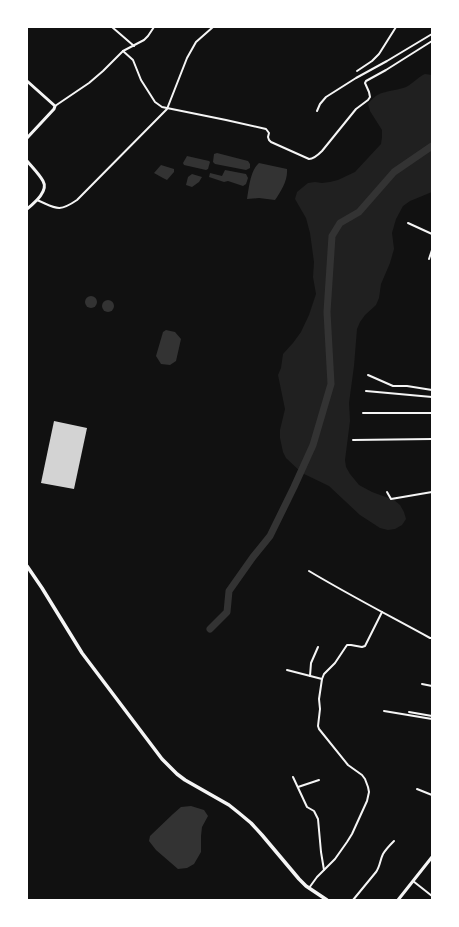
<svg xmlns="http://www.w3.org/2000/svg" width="459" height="927" font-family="'Varela Round',sans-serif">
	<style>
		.green { fill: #202020 }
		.water { fill: #333 }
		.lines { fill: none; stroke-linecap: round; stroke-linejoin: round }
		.river { stroke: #333; stroke-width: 7 }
		.building { fill: #d3d3d3 }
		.minor { stroke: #f5f5f5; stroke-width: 2 }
		.tertiary { stroke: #f5f5f5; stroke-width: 3 }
		.primary { stroke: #f5f5f5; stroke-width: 3.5 }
	</style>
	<rect width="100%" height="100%" fill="#111"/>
	<path class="green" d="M425,74L432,75V192L410,201L403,206L396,219L392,233L394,249L390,263L381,284L379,298L376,305L365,315L360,322L357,329L354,366L349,403L350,421L345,460L346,467L350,474L359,485L372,492L394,500L400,505L404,512L406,519L402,525L395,529L388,530L380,528L360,515L329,486L302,473L286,458L283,452L280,438V430L285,409L278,375L281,368L283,354L293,343L301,332L309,315L316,294L313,277L314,262L310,233L306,218L295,199L297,192L308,183L315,182L322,183L330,182L338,180L355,172L381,144L382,137V130L370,111L368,104C379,89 390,93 406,87C411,85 418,77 425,74Z"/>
	<g class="water">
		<polygon points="217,153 248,161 250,164 250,168 246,170 215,164 213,162 214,154"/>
		<polygon points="187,156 209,161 210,162 208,169 206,170 184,165 183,163"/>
		<path d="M259,163L287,169C288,180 281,191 275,200L259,198L247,199C249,188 250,171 259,163Z"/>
		<polygon points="161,165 174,169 174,172 167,180 163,178 154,173"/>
		<polygon points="225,170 246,174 248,178 246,184 243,186 228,181 224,182 209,177 210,173 222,176"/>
		<polygon points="192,174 202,177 199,182 192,187 186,185 188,177"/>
		<circle cx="91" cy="302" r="6"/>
		<circle cx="108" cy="306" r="6"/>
		<polygon points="166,330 175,332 181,339 176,361 170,365 161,364 156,356 163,332"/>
		<polygon points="191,806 204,810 208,816 202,827 201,836 201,852 194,864 187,868 178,869 156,850 149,841 150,836 173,814 181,807"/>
	</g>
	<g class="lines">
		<polyline class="river" points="210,629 227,612 229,591 253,557 270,536 294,487 313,445 331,384 327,312 332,236 340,223 359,212 394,172 432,146"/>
	</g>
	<polygon class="building" points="54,421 87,428 74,489 41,483"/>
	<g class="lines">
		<g class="minor">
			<polyline points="112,27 134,46"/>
			<path d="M123,51L133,60L141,80L155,102L162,107L226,120L266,129L269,133L268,137L269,140L271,142L309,159C314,159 318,155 322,151L356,109L368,100L370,97L369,92L365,83L366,81L386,70L432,41"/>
			<polyline points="357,71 372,61 379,54 396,27"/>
			<polyline points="55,106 89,83 103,71 123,51 144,40 148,36 154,27"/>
			<polyline points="317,111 320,104 326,97 356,78 387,61 432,34"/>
			<path d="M37,200C56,208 58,213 77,200L167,109L187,58L196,42L213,27"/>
			<polyline points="408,223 432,234"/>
			<polyline points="429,259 432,250"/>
			<polyline points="368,375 393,386 407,386 432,390"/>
			<polyline points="366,391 432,397"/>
			<polyline points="363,413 432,413"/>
			<polyline points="353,440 432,439"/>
			<polyline points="387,492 391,499 432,492"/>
			<path d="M309,571C349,595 390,616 430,638H432"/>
			<polyline points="287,670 322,679"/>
			<polyline points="310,676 311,663 318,647"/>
			<polyline points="422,684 432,686"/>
			<polyline points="384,711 432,719"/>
			<polyline points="409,712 432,716"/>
			<polyline points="293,777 307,807 314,811 318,819 321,852 324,870"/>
			<polyline points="298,787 319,780"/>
			<polyline points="417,789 432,795"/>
			<polyline points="413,881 432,896"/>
			<polyline points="309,888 317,877 335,859 347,842 352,834 367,801 369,792 368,787 365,779 362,775 348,765 319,729 318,726 320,709 319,699 322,679 324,674 335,663 347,645 351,645 362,647 365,646 382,612"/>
			<path d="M353,900L376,872C380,867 380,860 383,854C386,849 390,845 394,841"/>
		</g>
		<g class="tertiary">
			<polyline points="27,81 55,106 54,109 27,138"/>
			<path d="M27,161C32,167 39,174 43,181C49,191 34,203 27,209"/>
			<polyline points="398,900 432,857"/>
		</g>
		<polyline class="primary" points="27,566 42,588 82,653 162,759 177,774 185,780 229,805 239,813 251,823 262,835 299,879 306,886 327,900"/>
	</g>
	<rect width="459" height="927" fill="none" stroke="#ffffff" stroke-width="56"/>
</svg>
